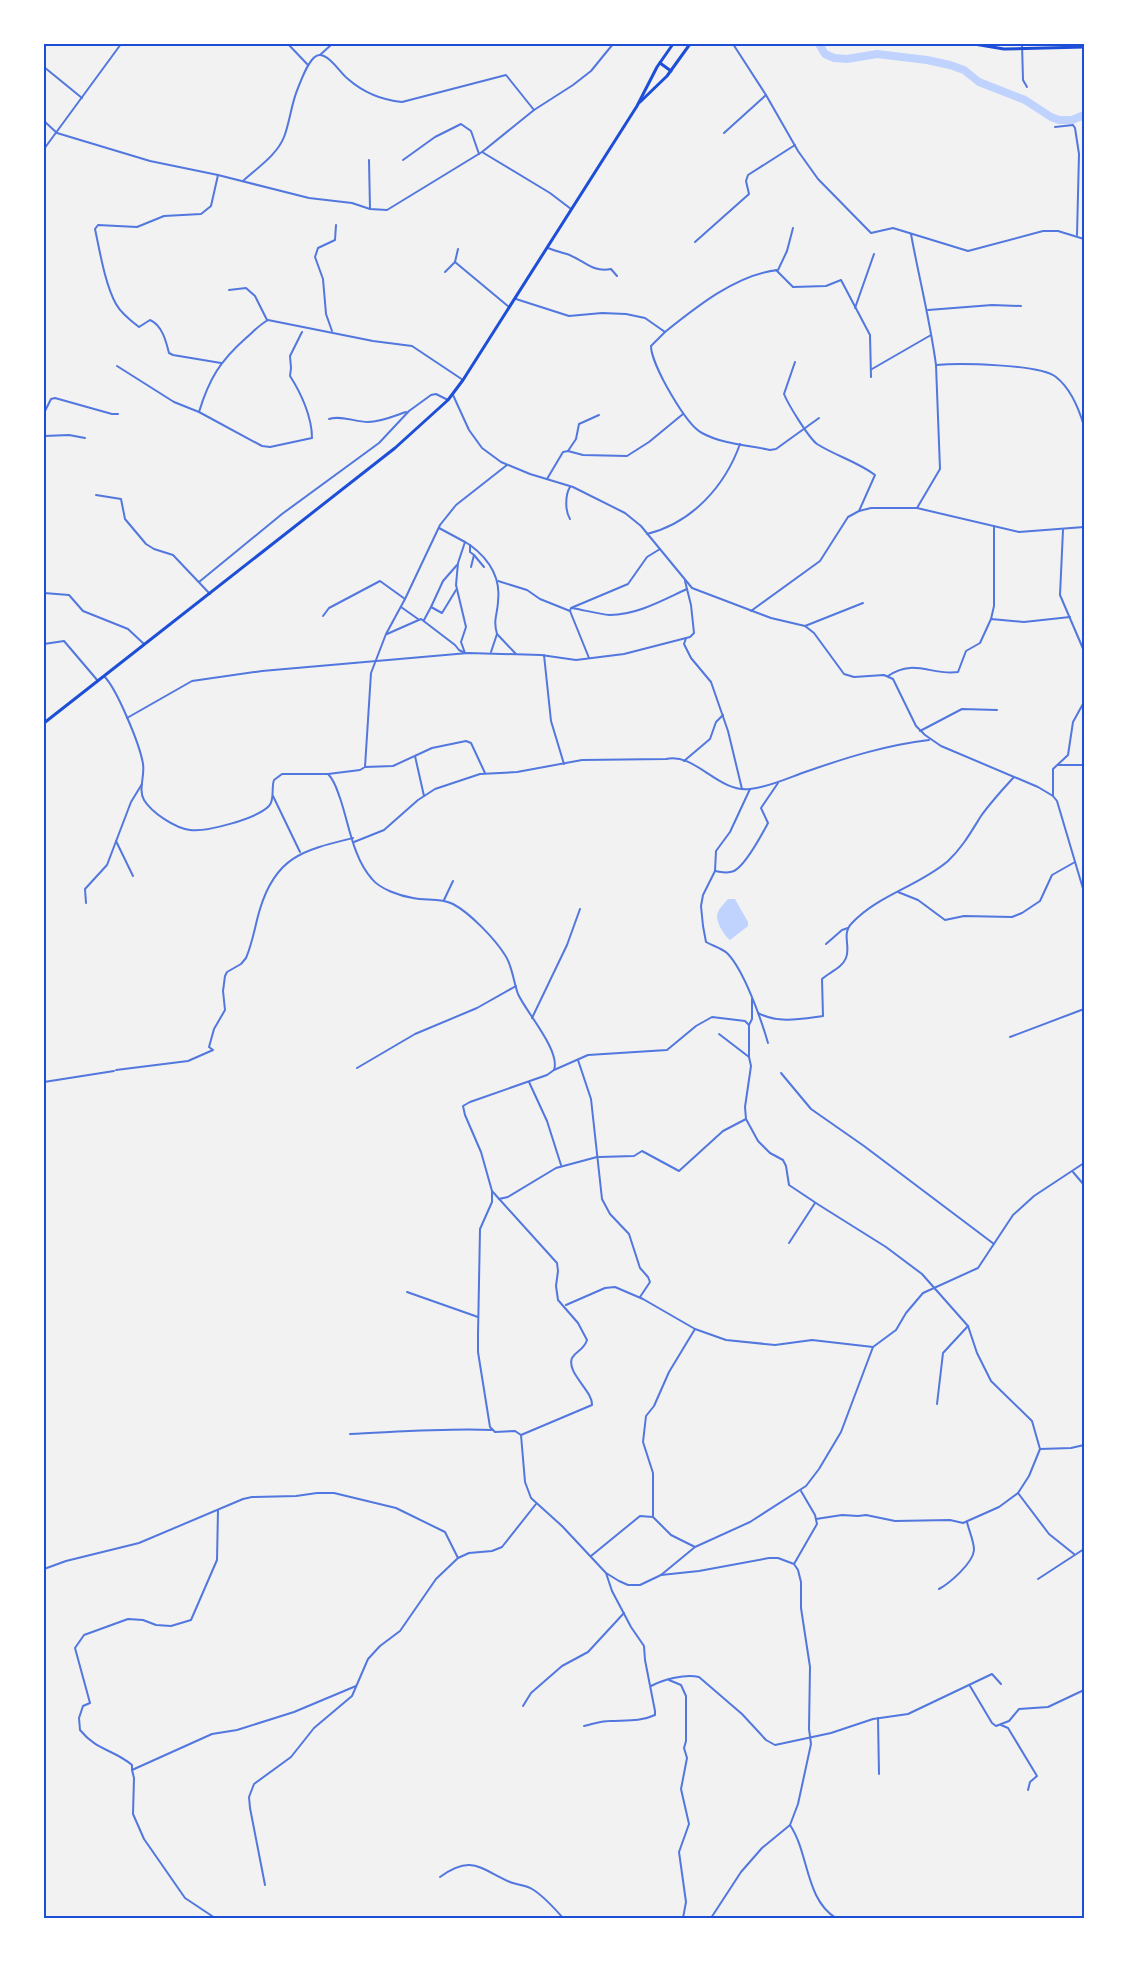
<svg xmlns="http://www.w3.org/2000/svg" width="1128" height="1962" font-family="Poppins,sans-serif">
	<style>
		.water { fill: #bfd3fe }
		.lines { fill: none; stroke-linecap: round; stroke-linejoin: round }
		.river { stroke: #bfd3fe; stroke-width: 8 }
		.minor { stroke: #5277de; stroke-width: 2 }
		.secondary { stroke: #1d4ed8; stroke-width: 3 }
		.trunk { stroke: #1d4ed8; stroke-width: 3 }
		.neatline { fill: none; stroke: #1d4ed8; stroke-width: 2 }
	</style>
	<rect width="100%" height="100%" fill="#f2f2f2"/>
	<path class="water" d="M728,899H735L748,922V926L730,940C724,935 714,920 718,912C720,907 725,903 728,899Z"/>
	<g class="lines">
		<polyline class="river" points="819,44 825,54 834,58 847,59 877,54 927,60 950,65 964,70 979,82 1025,100 1051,117 1059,120 1072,120 1084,115"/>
		<g class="minor">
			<polyline points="288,44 308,65"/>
			<polyline points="733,44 766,95 798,151 818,179 871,233 893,228 968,251 1043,231 1058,231 1084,239"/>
			<polyline points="1022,44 1023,80 1027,87"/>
			<polyline points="320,55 332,44"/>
			<polyline points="44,67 82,98"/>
			<polyline points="44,121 57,133 150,161 218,175 309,198 352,203 370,209 387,210 482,152 534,110 573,85 591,71 613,44"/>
			<polyline points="1055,127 1073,125 1075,128 1079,154 1077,235"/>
			<polyline points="724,133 766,95"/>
			<polyline points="44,149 121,44"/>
			<polyline points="482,152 550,193 571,209"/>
			<polyline points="369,160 370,209"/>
			<polyline points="403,160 435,137 461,124 471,131 479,154"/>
			<path d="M218,175L211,206L201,214L164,216L137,227L98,225L95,229C100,252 105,284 116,304C121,313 131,321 139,327L150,320C162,325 166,341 169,353L173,355L221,363"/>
			<path d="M243,181C257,168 277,155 284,137C290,122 291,104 298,88C301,81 310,54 320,55C331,56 340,73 348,79C364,93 382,100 402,102L506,75L534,110"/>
			<path d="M911,234C919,278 930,320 936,365C959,363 1039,364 1056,377C1070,388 1079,409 1084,426"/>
			<polyline points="695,242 749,194 746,181 748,175 795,145"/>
			<path d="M548,248C555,251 560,252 567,254C584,260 592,273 611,269L617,276"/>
			<polyline points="458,249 455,262 509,307"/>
			<polyline points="776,270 793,287 826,286 841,280 870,335 871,377"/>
			<polyline points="445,272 455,262"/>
			<polyline points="229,290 246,288 255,296 267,320"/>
			<path d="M516,299L569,316L602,313L626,314L645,318L665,332C696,307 737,274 778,270L787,251L793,228"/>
			<polyline points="855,308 874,254"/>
			<polyline points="928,310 992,305 1021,306"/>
			<polyline points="332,331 326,314 323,279 315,257 318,248 335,240 336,225"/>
			<path d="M665,332L651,346C651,364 686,425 702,433C722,444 748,445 770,450L776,449L819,418"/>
			<path d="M795,362L784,394C788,404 808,437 817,444C836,456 858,462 875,475L859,511"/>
			<path d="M117,366L174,402L199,412L262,446L270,447L312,438C312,417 301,393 290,376L291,368L290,356L302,332"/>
			<polyline points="872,369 931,335"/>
			<polyline points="453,395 469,430 482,448 501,462 530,474 573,487 625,513 641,526 692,588 771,618 805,626 814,633 844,674 854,677 884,675 893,679 916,726 925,735 941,746 1038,787 1053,796 1057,801 1084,892"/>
			<path d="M199,412C209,379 220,361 246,338C253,332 259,325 268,320L373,341L412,346L463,380"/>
			<polyline points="44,413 51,399 55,398 112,414 118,414"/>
			<path d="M329,419C342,415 355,422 368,422C381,422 394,416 406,412"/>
			<polyline points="44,436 69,435 85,438"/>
			<polyline points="568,451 576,439 579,424 599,415"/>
			<polyline points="547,479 563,452 568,451 583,455 627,456 649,442 683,414"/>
			<polyline points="96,495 121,499 125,519 146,544 154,549 173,555 210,594"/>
			<polyline points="917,508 940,469 936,365"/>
			<path d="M570,519C565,511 565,495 570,487"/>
			<polyline points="439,528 465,542"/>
			<polyline points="1063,530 1060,595 1084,651"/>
			<path d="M647,534C692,523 725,486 740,444"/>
			<path d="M470,545C489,559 501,578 498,602C497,617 493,619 497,634L491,652"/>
			<polyline points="474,555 484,567"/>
			<polyline points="498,581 527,590 540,599 570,611"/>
			<polyline points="199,582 282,514 379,443 409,411 431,395 436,394 448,400"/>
			<polyline points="456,590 442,613 431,607 443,581 457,565"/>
			<polyline points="44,593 69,595 83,611 128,629 144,644"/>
			<polyline points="401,607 418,619"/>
			<path d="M572,608C584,610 598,614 610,615C637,615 663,600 687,589"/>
			<polyline points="751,611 820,561 848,517 859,511 871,508 917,508 1019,532 1084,527"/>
			<polyline points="323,616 329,608 380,581 405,599"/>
			<polyline points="991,619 994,606 994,526"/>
			<polyline points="424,620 431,607"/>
			<polyline points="805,626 863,603"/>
			<polyline points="387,634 421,619 455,645 459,650 465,653 461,642 466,627 456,585 458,563 465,542 470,545 470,552 474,555 471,567"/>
			<polyline points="497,634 516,654"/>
			<polyline points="686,638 684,644 691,658 711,682 728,731 742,789"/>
			<polyline points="44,644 64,641 98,681"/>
			<polyline points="544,655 551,721 564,764"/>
			<polyline points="589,658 570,611 571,608 628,584 647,557 660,549"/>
			<path d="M104,676C117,689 140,745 143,764C145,776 138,790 144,800C152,813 175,828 190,830C207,832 256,819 269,806C275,800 271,788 274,780L282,774H328C335,781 337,790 340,798C349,824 353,858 372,879C380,889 400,896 413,898C426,901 440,897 453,904C470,913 495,939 505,955C513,967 513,981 518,994C526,1012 561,1051 554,1070L547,1075L470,1102L463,1106L465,1115L481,1152L492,1191V1202L480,1229L478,1335V1352L490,1427L495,1432L515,1431L521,1435L525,1482L531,1498L562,1526L606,1573L619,1581L628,1585H640L661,1575L699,1571L769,1558H778L794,1564L798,1570L801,1582V1608L810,1667L809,1729L811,1744L798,1804L790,1825L762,1848L741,1872L711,1918"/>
			<path d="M888,676C914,658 932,676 958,672L966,651L980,643L991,619L1024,622L1070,617"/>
			<polyline points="127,718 192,681 262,671 468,653 541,655 576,660 624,654 690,637 694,633 691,605 685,581"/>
			<polyline points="920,731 962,709 997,710"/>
			<polyline points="415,756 424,796"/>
			<polyline points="684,761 710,739 716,722 723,715"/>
			<polyline points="1058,765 1084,765"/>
			<polyline points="365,767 393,766 432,748 466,741 471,743 485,773"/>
			<polyline points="328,774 360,770 365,767 371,673 386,634 405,599 440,525 456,505 507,465"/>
			<path d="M750,789L730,832L716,851L715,871L703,895L701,906L703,926L706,942C713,946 721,948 727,953C744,970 761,1019 768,1043"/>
			<polyline points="273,796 300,852"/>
			<polyline points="1053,796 1053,769 1068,755 1073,722 1084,702"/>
			<polyline points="116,841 133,876"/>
			<path d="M354,842L384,830L418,800L435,789L480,774L517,772L582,760L666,759C695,752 718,793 750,789C770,787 790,777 808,771C848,757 887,745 929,740"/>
			<path d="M715,871C722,872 727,874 734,871C746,865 761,836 768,823L761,808L778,783"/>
			<polyline points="898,892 918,900 945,920 964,916 1012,917 1022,913 1040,901 1052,875 1075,862"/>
			<polyline points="444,900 453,881"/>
			<polyline points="86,903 85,889 107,865 131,802 142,784"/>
			<polyline points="826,944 842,930 848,928"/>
			<polyline points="752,999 752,1019 749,1025 749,1057 751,1066 745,1107 746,1119 758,1141 770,1153 783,1160 786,1166 789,1185 819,1205 886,1247 922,1274 968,1326 977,1353 991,1381 1032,1421 1040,1449 1029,1476 1018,1493 999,1507 963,1523 950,1520 895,1521 866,1515 858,1516 842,1515 816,1519"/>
			<path d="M758,1013C778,1024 801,1019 823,1016L822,979C830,972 842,968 846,958C851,946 841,934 852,923C878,895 919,886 948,861C962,848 971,832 981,816C991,802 1002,790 1014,777"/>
			<polyline points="532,1018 567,945 580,909"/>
			<polyline points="719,1034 749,1057"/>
			<polyline points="1010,1037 1084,1009"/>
			<polyline points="578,1060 591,1099 602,1199 610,1214 629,1234 640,1268 648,1277 650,1282 640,1297"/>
			<polyline points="357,1068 415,1034 477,1008 516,986"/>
			<path d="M116,1070L188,1061L213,1050L209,1047L214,1029L225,1010L223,991L225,976L227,972L241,964L246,958C253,942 255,925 260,909C276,856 304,850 353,838"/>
			<polyline points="554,1070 588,1055 667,1050 696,1026 712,1017 745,1021 749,1025"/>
			<polyline points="781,1073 811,1109 864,1146 994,1244"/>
			<polyline points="44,1082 114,1071"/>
			<polyline points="529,1082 547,1121 561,1165"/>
			<polyline points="599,1157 634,1156 642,1151 679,1171 723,1131 746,1119"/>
			<polyline points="1073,1172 1084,1185"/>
			<path d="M492,1191L557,1263L558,1271L556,1286L558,1300L578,1323L587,1340C584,1350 576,1351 572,1358C566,1373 593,1391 592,1405L521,1435"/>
			<polyline points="499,1199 508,1197 556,1168 597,1157"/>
			<polyline points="789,1243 815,1203"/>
			<polyline points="407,1292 478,1317"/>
			<polyline points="566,1305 605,1288 615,1287 643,1299 695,1329 726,1340 775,1345 812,1340 873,1347"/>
			<polyline points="937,1404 943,1353 968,1326"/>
			<path d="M350,1434C397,1432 445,1428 492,1430"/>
			<polyline points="1040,1449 1071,1448 1084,1445"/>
			<polyline points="1018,1493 1049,1534 1074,1554"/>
			<polyline points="653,1517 653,1473 643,1442 646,1416 654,1406 669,1372 695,1329"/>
			<polyline points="591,1556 640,1516 653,1517 671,1535 695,1547"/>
			<polyline points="794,1564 817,1524 815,1515 801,1491"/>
			<polyline points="44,1569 66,1561 139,1543 243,1499 252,1497 296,1496 317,1493 334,1493 396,1508 445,1532 458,1558"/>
			<polyline points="661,1575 695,1547 750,1522 806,1486 819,1469 841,1432 873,1347 896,1330 906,1313 923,1293 978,1268 1013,1215 1034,1196 1084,1163"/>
			<polyline points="1038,1579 1084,1549"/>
			<path d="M939,1589C950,1583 973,1563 974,1550C974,1541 969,1531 967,1522"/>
			<polyline points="669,1680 681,1685 686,1696 686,1741 684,1748 687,1758 681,1789 689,1824 679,1852 686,1902 683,1918"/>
			<path d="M651,1686C664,1679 685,1674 699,1677L742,1714L766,1740L775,1745L831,1733L873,1719L908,1714L992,1674L1001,1684"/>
			<polyline points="970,1686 992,1723 996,1726 1009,1721 1019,1709 1048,1707 1084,1690"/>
			<polyline points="523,1706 531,1693 562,1666 588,1652 624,1613"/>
			<polyline points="878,1718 879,1774"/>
			<polyline points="1001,1725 1008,1728 1037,1776 1030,1782 1028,1790"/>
			<path d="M584,1726C593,1724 601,1721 609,1721C625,1720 640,1722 655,1715V1711L645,1660L644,1646L631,1627L612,1591L606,1573"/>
			<path d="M132,1770V1765C113,1749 97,1751 80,1730L79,1718L83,1706L90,1703L75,1648L84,1635L128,1619L143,1620L156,1625L171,1626L191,1620L217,1560L218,1510"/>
			<path d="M790,1825C809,1853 805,1899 836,1918"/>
			<path d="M440,1877C472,1854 480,1869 510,1882C517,1885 526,1885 532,1889C544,1896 554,1908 563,1918"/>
			<polyline points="265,1885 250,1808 249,1797 254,1784 291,1757 314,1728 352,1696 368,1659 380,1646 400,1631 436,1579 458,1558 469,1553 492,1551 502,1547 536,1504"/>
			<polyline points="215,1918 185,1898 144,1839 133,1814 134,1778 132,1770 212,1734 237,1730 294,1712 356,1686"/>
		</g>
		<polyline class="secondary" points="974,44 1004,49 1084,47"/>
		<g class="trunk">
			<polyline points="660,63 671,71"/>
			<polyline points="640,102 667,76 690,44"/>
			<polyline points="44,723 395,448 448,400 463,380 637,106 657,67 673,44"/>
		</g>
	</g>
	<rect width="1128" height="1962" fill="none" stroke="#ffffff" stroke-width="90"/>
	<rect x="45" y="45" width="1038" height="1872" class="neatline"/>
</svg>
